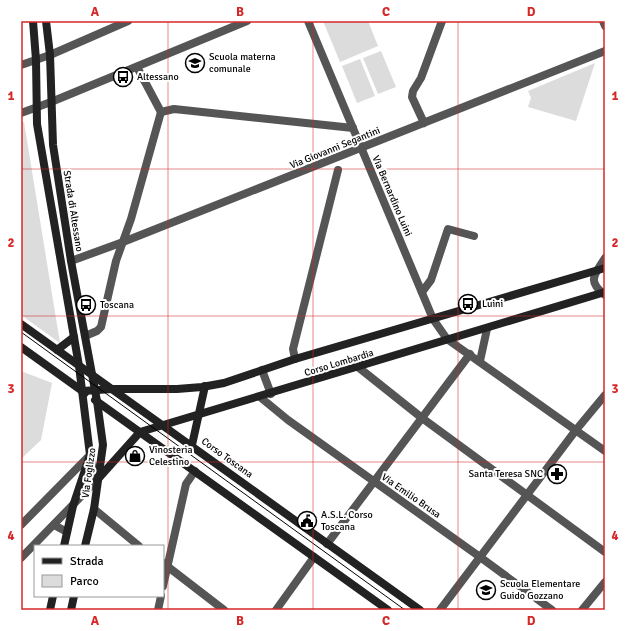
<svg xmlns="http://www.w3.org/2000/svg" width="626" height="631" font-family="Signika,sans-serif">
	<style>
		.green { fill: #dcdcdc }
		.lines { fill: none; stroke-linecap: round; stroke-linejoin: round }
		.street { stroke: #555; stroke-width: 8 }
		.secondary { stroke: #222; stroke-width: 8 }
		.tram { stroke: #000; stroke-width: 1 }
		.grid { fill: none; stroke: #d62828; stroke-width: 1; stroke-opacity: 0.55 }
		.labels { text-anchor: middle; dominant-baseline: central; stroke-width: 4; stroke-linejoin: round; paint-order: stroke }
		.poi-label { font-size: 10px; fill: #000; stroke: #fff; text-anchor: start }
		.street-label { font-size: 10px; fill: #000; stroke: #fff }
		.neatline { fill: none; stroke: #d62828; stroke-width: 1.5 }
		.grid-label { font-size: 13px; text-anchor: middle; font-weight: bold; fill: #d62828 }
	</style>
	<rect width="100%" height="100%" fill="#fff"/>
	<g class="green">
		<polygon points="323,21 368,21 378,46 340,62"/>
		<polygon points="381,51 396,87 378,94 363,58"/>
		<polygon points="360,59 375,96 357,103 342,66"/>
		<polygon points="595,63 576,121 528,107 531,98 528,91"/>
		<polygon points="24,122 60,343 21,315 21,123"/>
		<polygon points="21,371 52,383 41,440 22,458"/>
	</g>
	<g class="lines">
		<g class="street">
			<polyline points="308,21 433,319 447,339 605,451"/>
			<polyline points="603,21 605,26"/>
			<polyline points="21,65 50,55 128,21"/>
			<polyline points="137,67 161,112"/>
			<polyline points="21,113 51,102 247,21"/>
			<polyline points="424,123 412,97 413,91 421,78 442,21"/>
			<path d="M605,258C595,274 586,281 605,295"/>
			<polyline points="71,261 123,242 605,51"/>
			<polyline points="422,292 431,280 448,229 474,236"/>
			<polyline points="85,336 97,331 101,327 116,261 131,219 161,112 174,109 353,128"/>
			<polyline points="295,359 293,349 338,170"/>
			<polyline points="480,361 487,329"/>
			<polyline points="358,367 422,418 605,552"/>
			<polyline points="262,370 271,394"/>
			<polyline points="260,397 288,420 480,557 552,610"/>
			<polyline points="94,509 139,546"/>
			<polyline points="21,525 90,455 97,480 21,558"/>
			<polyline points="54,525 67,532"/>
			<polyline points="327,544 470,354"/>
			<polyline points="163,563 224,610"/>
			<polyline points="163,586 186,484 195,471"/>
			<polyline points="158,610 161,596"/>
			<polyline points="276,610 314,557"/>
			<polyline points="440,610 576,430 605,395"/>
			<polyline points="582,610 605,582"/>
		</g>
		<g class="secondary">
			<polyline points="33,21 36,60 37,124 79,366 90,455 73,506 64,546"/>
			<polyline points="46,21 50,55 53,145 71,261 97,401 103,445 94,509 85,546"/>
			<polyline points="21,324 420,610"/>
			<polyline points="21,347 85,393"/>
			<polyline points="57,350 74,337"/>
			<polyline points="83,391 112,389 177,389 202,387 224,383 295,359 605,268"/>
			<polyline points="95,400 388,610"/>
			<polyline points="192,445 205,386"/>
			<polyline points="97,480 140,432 605,292"/>
			<polyline points="50,610 53,596"/>
			<polyline points="71,610 74,596"/>
		</g>
		<polyline class="tram" points="21,332 405,610"/>
	</g>
	<path class="grid" d="M168,21V610M313,21V610M458,21V610M21,169H605M21,316H605M21,462H605"/>
	<defs>
		<symbol id="school-ring" viewBox="-11 -11 22 22"><circle r="9.5" fill="#fff" stroke="#000" stroke-width="1.5"/><path d="M0-5L7-2L0 1L-7-2ZM-4 1L0 2.5L4 1V4Q0 6-4 4Z" fill="#000"/></symbol>
		<symbol id="bus-ring" viewBox="-11 -11 22 22"><circle r="9.5" fill="#fff" stroke="#000" stroke-width="1.5"/><path d="M-5-6H5V4H4V6H2V4H-2V6H-4V4H-5ZM-3.5-4V0h7V-4ZM-3.5 1.2v1.5H-2V1.2ZM2 1.2v1.5H3.5V1.2Z" fill="#000"/></symbol>
		<symbol id="shop-ring" viewBox="-11 -11 22 22"><circle r="9.5" fill="#fff" stroke="#000" stroke-width="1.5"/><path d="M-5-2.5h2.3a2.7 3.5 0 0 1 5.4 0H5L5.5 6h-11ZM-1.5-2.5h3a1.5 2.3 0 0 0-3 0Z" fill="#000"/></symbol>
		<symbol id="pharmacy-ring" viewBox="-11 -11 22 22"><circle r="9.5" fill="#fff" stroke="#000" stroke-width="1.5"/><path d="M-2-6h4v4h4v4h-4v4h-4v-4h-4v-4h4Z" fill="#000"/></symbol>
		<symbol id="civic-ring" viewBox="-11 -11 22 22"><circle r="9.5" fill="#fff" stroke="#000" stroke-width="1.5"/><path d="M-.6-6.5H3V-4.5H.6V-3L4-1V1h2V6H-6V1h2V-1L-.6-3ZM-1.2 2.5V6h2.4V2.5Z" fill="#000"/></symbol>
	</defs>
	<g fill-rule="evenodd">
		<use href="#school-ring" x="184" y="52" width="22" height="22"/>
		<use href="#bus-ring" x="112" y="66" width="22" height="22"/>
		<use href="#bus-ring" x="457" y="293" width="22" height="22"/>
		<use href="#bus-ring" x="75" y="294" width="22" height="22"/>
		<use href="#shop-ring" x="124" y="445" width="22" height="22"/>
		<use href="#pharmacy-ring" x="546" y="463" width="22" height="22"/>
		<use href="#civic-ring" x="296" y="510" width="22" height="22"/>
		<use href="#school-ring" x="475" y="579" width="22" height="22"/>
	</g>
	<g class="labels">
		<g class="poi-label">
			<text x="209" y="57">Scuola materna<tspan x="209" dy="12">comunale</tspan></text>
			<text x="137" y="77">Altessano</text>
			<text x="482" y="304">Luini</text>
			<text x="100" y="305">Toscana</text>
			<text x="149" y="450">Vinosteria<tspan x="149" dy="12">Celestino</tspan></text>
			<text x="543" y="474" text-anchor="end">Santa Teresa SNC</text>
			<text x="321" y="515">A.S.L. Corso<tspan x="321" dy="12">Toscana</tspan></text>
			<text x="500" y="584">Scuola Elementare<tspan x="500" dy="12">Guido Gozzano</tspan></text>
		</g>
		<g class="street-label">
			<text transform="translate(335 148) rotate(-22)">Via Giovanni Segantini</text>
			<text transform="translate(392 196) rotate(67)">Via Bernardino Luini</text>
			<text transform="translate(73 211) rotate(81)">Strada di Altessano</text>
			<text transform="translate(339 363) rotate(-17)">Corso Lombardia</text>
			<text transform="translate(227 458) rotate(36)">Corso Toscana</text>
			<text transform="translate(89 473) rotate(-82)">Via Foglizzo</text>
			<text transform="translate(411 496) rotate(35)">Via Emilio Brusa</text>
		</g>
	</g>
	<rect width="626" height="631" fill="none" stroke="#ffffff" stroke-width="44"/>
	<rect x="34" y="545" width="130" height="52" fill="#ffffff" stroke="#999999"/>
	<rect x="42" y="558" width="20" height="6" fill="#222222" stroke="#999999"/>
	<text x="70" y="565" font-size="12" fill="#000000">Strada</text>
	<rect x="42" y="575" width="20" height="12" fill="#dcdcdc" stroke="#999999"/>
	<text x="70" y="585" font-size="12" fill="#000000">Parco</text>
	<rect x="22" y="22" width="582" height="587" class="neatline"/>
	<g class="grid-label">
		<text x="95" y="16">A</text>
		<text x="240" y="16">B</text>
		<text x="386" y="16">C</text>
		<text x="531" y="16">D</text>
		<text x="11" y="100">1</text>
		<text x="615" y="100">1</text>
		<text x="11" y="247">2</text>
		<text x="615" y="247">2</text>
		<text x="11" y="393">3</text>
		<text x="615" y="393">3</text>
		<text x="11" y="540">4</text>
		<text x="615" y="540">4</text>
		<text x="95" y="625">A</text>
		<text x="240" y="625">B</text>
		<text x="386" y="625">C</text>
		<text x="531" y="625">D</text>
	</g>
</svg>
